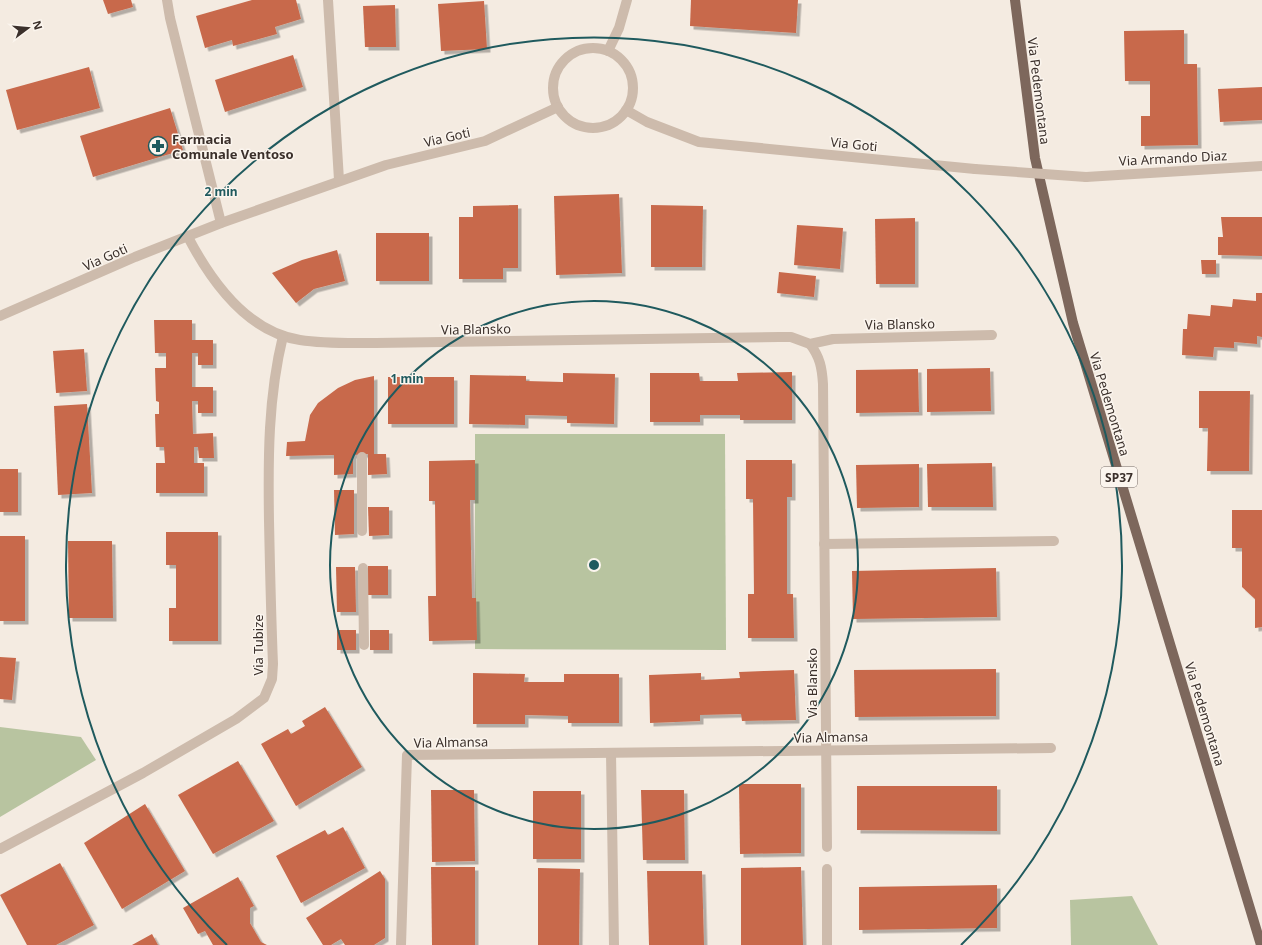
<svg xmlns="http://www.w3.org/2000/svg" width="1262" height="945" font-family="'Noto Sans',sans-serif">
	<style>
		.green { fill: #b8c4a0 }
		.building { fill: #c8694b; filter: url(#shadow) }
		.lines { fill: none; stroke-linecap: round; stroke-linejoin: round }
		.minor { stroke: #cdbbac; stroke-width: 10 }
		.major { stroke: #7d675c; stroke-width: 10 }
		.minor-bridge { stroke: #cdbbac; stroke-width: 10 }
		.ring { fill: none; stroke: #1f5a5e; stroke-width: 2 }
		.labels { text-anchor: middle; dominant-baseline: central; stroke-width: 3; stroke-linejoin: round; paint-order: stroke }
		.shield { fill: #fbf5ee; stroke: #756b66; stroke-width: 1 }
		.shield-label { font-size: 12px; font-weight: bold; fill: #3b302b }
		.street-label { font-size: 13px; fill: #3b302b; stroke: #fbf5ee }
		.poi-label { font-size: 13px; font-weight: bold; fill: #3b302b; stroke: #fbf5ee; text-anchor: start }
		.centre { fill: #1f5a5e; stroke: #fbf5ee; stroke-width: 2 }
		.ring-label { font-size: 12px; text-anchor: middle; font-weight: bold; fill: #1f5a5e; stroke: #fbf5ee; stroke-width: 3; stroke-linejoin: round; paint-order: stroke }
	</style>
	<defs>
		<filter id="shadow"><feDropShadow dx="3.5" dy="3.5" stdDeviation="0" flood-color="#0004"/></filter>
	</defs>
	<rect width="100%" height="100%" fill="#f4ebe1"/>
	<g class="green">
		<polygon points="475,434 725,434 726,650 475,649"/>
		<polygon points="0,727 81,737 96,760 0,817"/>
		<polygon points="1132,896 1158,945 1071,945 1070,900"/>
	</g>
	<g class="building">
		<polygon points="103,0 131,0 133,7 108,14"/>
		<polygon points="252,0 296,0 301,19 275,27 277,34 233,46 232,40 205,48 196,16"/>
		<polygon points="691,0 798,0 796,33 690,26"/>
		<polygon points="484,1 487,49 441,51 438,4"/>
		<polygon points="395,5 396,47 365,47 363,6"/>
		<polygon points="1184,30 1184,64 1197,64 1198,145 1141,146 1141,116 1150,116 1150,81 1125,81 1124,31"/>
		<polygon points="293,55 303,87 225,112 215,80"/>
		<polygon points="89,67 100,108 17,130 6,90"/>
		<polygon points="1262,87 1262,120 1220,122 1218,89"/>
		<polygon points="170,108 183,150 93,177 80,136"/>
		<polygon points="619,194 622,273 556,275 554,196"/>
		<polygon points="518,205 518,268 503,268 503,279 459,279 459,217 473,217 473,206"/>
		<polygon points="651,205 703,206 702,267 651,267"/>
		<polygon points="1221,217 1262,217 1262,256 1218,255 1218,237 1223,237"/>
		<polygon points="915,218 915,284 876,284 875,219"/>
		<polygon points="797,225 843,228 840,269 794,265"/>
		<rect x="376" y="233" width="53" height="48"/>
		<polygon points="337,250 345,281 314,289 296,303 272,273 302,260"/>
		<polygon points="1201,260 1216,260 1216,274 1202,274"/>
		<polygon points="779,272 816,276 814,297 777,293"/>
		<polygon points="1256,293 1262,293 1262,337 1257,336 1257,344 1234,342 1234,348 1214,347 1213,357 1182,355 1183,329 1187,329 1188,314 1210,316 1211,305 1232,307 1233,299 1256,301"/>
		<polygon points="154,320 192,320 192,340 213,340 213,365 198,365 198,353 192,353 192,387 213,387 213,413 198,413 198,401 192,401 193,434 213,433 214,458 199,458 198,447 194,447 194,463 204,463 204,493 156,493 156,463 165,463 164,447 156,447 155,414 159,414 159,402 156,401 155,368 166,368 166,353 155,353"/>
		<polygon points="84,349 87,391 56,393 53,351"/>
		<polygon points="990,368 991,411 927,412 927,369"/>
		<polygon points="918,369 919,412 856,413 856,370"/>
		<polygon points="792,372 792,420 740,420 740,415 700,415 700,422 650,422 650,373 699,373 700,381 738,381 737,373"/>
		<polygon points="563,373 615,374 614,424 567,423 567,416 525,415 525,425 469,424 470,375 526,376 526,381 563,382"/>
		<polygon points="374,376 374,454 386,454 387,474 368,475 368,454 353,455 353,474 334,475 334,455 286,456 287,442 305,441 310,415 318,403 338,388 355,380"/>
		<rect x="388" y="377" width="66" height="47"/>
		<polygon points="1199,391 1250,391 1249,471 1207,471 1208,428 1199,428"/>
		<polygon points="87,404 92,493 58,495 54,406"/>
		<polygon points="475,460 475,500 470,500 472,598 476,598 477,640 429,641 428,596 436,596 435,501 429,501 429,461"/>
		<polygon points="746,460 792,460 792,497 787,497 787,594 793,594 794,638 748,638 748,594 754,594 753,499 746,499"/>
		<polygon points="992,463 993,507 928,507 927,464"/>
		<polygon points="919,464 919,507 857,508 856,465"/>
		<rect x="0" y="469" width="18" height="43"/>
		<polygon points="334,490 354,490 354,534 335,535"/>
		<polygon points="368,507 389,507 389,535 369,536"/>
		<polygon points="1232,510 1262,510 1262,627 1255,628 1255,599 1242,587 1242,548 1232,548"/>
		<polygon points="166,532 218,532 218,641 169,641 169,608 176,608 176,565 166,565"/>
		<rect x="0" y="536" width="25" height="85"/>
		<polygon points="68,541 112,541 113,618 69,618"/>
		<rect x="368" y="566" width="20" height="29"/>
		<polygon points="336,567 355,567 356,612 337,612"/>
		<polygon points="996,568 997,617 853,619 852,571"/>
		<rect x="337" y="630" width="19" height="20"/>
		<rect x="370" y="630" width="19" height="20"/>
		<polygon points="0,657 16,658 12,700 0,699"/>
		<polygon points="996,669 996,716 855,717 854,670"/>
		<polygon points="794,670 796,720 742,721 741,714 700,715 700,721 650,723 649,675 701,673 701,680 740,678 739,672"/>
		<polygon points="473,673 525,674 524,682 564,682 564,674 619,674 619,723 568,723 568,716 525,715 525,724 473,724"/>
		<polygon points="325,707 362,767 296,806 261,744 288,729 291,734 305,726 302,721"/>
		<polygon points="238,761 274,821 213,854 178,795"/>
		<polygon points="739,784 801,784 801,853 740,854"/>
		<polygon points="857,786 997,786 997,831 857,830"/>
		<polygon points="431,790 474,790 475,861 432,862"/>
		<polygon points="641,790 684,790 685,860 643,860"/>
		<rect x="533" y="791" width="48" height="68"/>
		<polygon points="145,804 185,871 122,909 84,843"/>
		<polygon points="343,827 365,868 301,903 276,856 325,830 328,835"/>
		<polygon points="60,863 94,925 56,945 27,945 0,895"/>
		<polygon points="431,867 475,867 475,945 432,945"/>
		<polygon points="801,867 803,945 741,945 741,868"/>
		<polygon points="538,868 580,869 579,945 538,945"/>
		<polygon points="380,871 385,879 385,938 374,945 345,945 341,939 331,945 323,945 306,918"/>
		<polygon points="647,871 702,871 704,945 649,945"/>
		<polygon points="238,877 254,906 250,908 250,923 261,942 267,945 213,945 205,931 198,934 183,908"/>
		<polygon points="997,885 997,928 859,930 859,887"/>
		<polygon points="152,934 158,945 132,945"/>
	</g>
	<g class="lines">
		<g class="minor">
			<polyline points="167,0 170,18 221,223"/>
			<polyline points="328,0 339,180"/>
			<circle cx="593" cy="88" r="40"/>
			<polyline points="608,51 619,28 627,0"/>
			<polyline points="626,110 647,122 699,142 975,169"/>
			<polyline points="1086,177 1262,166"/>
			<path d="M188,237C211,281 247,332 300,340C325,344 351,343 376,343L779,337H791L810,344L833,339L992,335"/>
			<polyline points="0,316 135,257 221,223 386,165 485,141 558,107"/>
			<path d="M810,344C820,357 822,368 823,384L827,847"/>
			<polyline points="362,531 362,457"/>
			<polyline points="824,544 1054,541"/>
			<polyline points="363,568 364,645"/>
			<polyline points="611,753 614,945"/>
			<path d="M0,849L143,773L236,719L264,698L272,679L273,664C271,616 270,569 269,521C268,459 268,397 283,336"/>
			<polyline points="827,869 827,945"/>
			<polyline points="401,945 407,755 1051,748"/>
		</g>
		<polyline class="major" points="1015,0 1035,158 1073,323 1261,945"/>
		<polyline class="minor-bridge" points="975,169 1086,177"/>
	</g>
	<g class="ring">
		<circle cx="594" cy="565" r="264"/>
		<path d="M227 945A528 528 0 1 1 961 945"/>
	</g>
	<defs>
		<symbol id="pharmacy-ring" viewBox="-11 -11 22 22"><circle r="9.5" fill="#fbf5ee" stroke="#1f5a5e" stroke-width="1.5"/><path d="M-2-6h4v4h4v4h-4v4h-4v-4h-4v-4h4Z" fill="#1f5a5e"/></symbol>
	</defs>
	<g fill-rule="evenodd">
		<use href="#pharmacy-ring" x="147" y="135" width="22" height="22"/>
	</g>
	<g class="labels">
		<rect class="shield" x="1101" y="467" width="36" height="20" rx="3"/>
		<g class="shield-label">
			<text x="1119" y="477">SP37</text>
		</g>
		<g class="street-label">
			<text transform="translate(1039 91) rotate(83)">Via Pedemontana</text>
			<text transform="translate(447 137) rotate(-13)">Via Goti</text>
			<text transform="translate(854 144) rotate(6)">Via Goti</text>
			<text transform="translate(1173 158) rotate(-3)">Via Armando Diaz</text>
			<text transform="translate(105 257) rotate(-24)">Via Goti</text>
			<text transform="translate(900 324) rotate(-1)">Via Blansko</text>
			<text transform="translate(476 329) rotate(-1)">Via Blansko</text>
			<text transform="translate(1110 404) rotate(73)">Via Pedemontana</text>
			<text transform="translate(258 645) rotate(-90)">Via Tubize</text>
			<text transform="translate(812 683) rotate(-90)">Via Blansko</text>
			<text transform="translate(1205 714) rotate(73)">Via Pedemontana</text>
			<text transform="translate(831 737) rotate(-1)">Via Almansa</text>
			<text transform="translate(451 742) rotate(-1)">Via Almansa</text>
		</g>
		<g class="poi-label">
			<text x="172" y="139">Farmacia<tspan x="172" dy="15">Comunale Ventoso</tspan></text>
		</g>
	</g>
	<circle cx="594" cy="565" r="6" class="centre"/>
	<g class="ring-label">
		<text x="221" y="196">2 min</text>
		<text x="407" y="383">1 min</text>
	</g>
	<g transform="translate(28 28) rotate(74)" stroke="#fbf5ee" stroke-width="3" paint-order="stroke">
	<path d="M0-3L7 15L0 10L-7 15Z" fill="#3b302b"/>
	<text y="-6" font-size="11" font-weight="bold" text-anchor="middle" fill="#3b302b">N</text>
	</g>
</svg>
